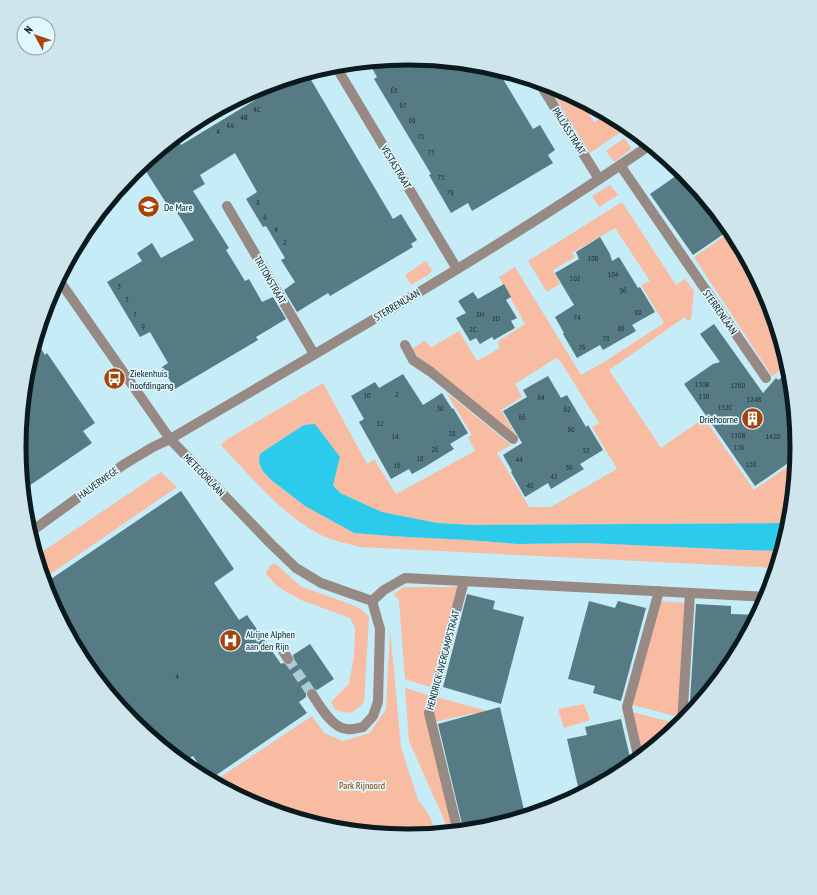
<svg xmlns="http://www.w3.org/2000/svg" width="817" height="895" font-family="'PT Sans Narrow',sans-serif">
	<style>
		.green { fill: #f8bca2 }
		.water { fill: #2ccbeb }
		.building { fill: #567b84 }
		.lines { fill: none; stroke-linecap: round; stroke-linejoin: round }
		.minor-tunnel { stroke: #a9ccd6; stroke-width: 10; stroke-dasharray: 10 5; stroke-linecap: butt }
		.pedestrian { stroke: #978983; stroke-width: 10 }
		.minor { stroke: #978983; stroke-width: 10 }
		.labels { text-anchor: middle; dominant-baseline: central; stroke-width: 3.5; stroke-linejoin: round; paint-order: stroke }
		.number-label { font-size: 8px; fill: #1e3238 }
		.street-label { font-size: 10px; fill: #0b1a1e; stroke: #dff7fd }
		.poi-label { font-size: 10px; fill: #0b1a1e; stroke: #dff7fd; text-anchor: start }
		.park-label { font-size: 10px; fill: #893401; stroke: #dff7fd }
		.rim { fill: none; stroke: #0b1a1e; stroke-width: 5 }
	</style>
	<rect width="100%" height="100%" fill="#c5ecf7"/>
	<g class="green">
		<polygon points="548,85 558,88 580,100 594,122 607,114 616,127 623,123 628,127 590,153"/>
		<polygon points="624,138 631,148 630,150 614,162 606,151"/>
		<polygon points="610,185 618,195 599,207 592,196"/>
		<path d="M622,202L676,285L685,279L694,291L691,319L688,321L685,317L609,370L661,448L704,418L754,490L797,460L791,521L785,523L472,525L437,523L382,512L340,493L333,484L340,457L304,425L267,449L260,454L259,462L262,470L270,479L305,506L354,533L390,536L467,540L518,544L587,543L743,550L782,551L777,568L360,547C345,543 330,540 317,533C281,513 249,475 221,445L226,440L323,383L367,464L374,459L396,494L475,451L468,437L472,435L446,392L511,445L497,453L529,507H551L617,469L592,427L599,423L561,362L556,358L515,384L522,397L501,410L518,438L418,357L412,349L424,341L432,347L459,331L477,361L500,348L497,342L525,324L499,277L515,267L581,375L604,362L664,323L641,285L650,281L615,228L572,253L575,257L553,270L560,284L547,292L528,261Z"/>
		<polygon points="732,231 768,299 788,365 772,376 694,257"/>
		<polygon points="426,261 432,270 428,275 411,285 405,275"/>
		<polygon points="161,472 177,487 43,579 36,556"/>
		<path d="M273,563L277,565L300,586L355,606L362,610L369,617L364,702C354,713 350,715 336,710L331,702L349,684L354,656L355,628L350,618L301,600L278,587L266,574L267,570Z"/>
		<polygon points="404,587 458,587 433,688 405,679 399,600 394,594"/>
		<polygon points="660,601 685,603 679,717 633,705"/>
		<polygon points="390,629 401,747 418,800 428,813 437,834 408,837 332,829 259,807 213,782 312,716 324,733 343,741 370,733 386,709"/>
		<polygon points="405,688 431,696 453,833 450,833 409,741"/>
		<polygon points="436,697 499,714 476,719 474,713 435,722 432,713"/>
		<polygon points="584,704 590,720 564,728 558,709"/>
		<polygon points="632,712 679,724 679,727 642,757"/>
	</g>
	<g class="water">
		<polygon points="315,424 340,457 333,485 340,493 382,512 437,523 472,525 785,523 791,521 790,524 782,551 743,550 587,543 518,544 467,540 390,536 354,533 305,506 270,479 262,470 259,462 260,454 267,449 304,425"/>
		<polygon points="412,827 423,828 428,835 408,837 362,832"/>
	</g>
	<g class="building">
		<polygon points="409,58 485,66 497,69 533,129 540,125 555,150 548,155 553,163 472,211 468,203 451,213 429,175 431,174 374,79 377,77 372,68 386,60"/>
		<polygon points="307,73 393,219 401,214 417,240 411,244 413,247 330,296 328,293 297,312 284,290 295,282 281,260 285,258 266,226 263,227 246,199 257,192 235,153 200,175 205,184 193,191 229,248 226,250 245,281 249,279 262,302 273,297 286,319 256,337 258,340 175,389 162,367 168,363 150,332 140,337 107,282 142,261 137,253 152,243 161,258 194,240 172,204 168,206 142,165 176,137 181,145 293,77"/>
		<polygon points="683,171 731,229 693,255 650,194"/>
		<polygon points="600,237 610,254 612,261 619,257 638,288 640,287 655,312 632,325 636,331 603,350 600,345 577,358 563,334 564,333 555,317 574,305 555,273 579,259 576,252"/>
		<polygon points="504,284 511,297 506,300 517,318 511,321 515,328 494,340 492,337 480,344 476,338 470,341 456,318 466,313 458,301 473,292 478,299"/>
		<polygon points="714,324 763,393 776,378 778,380 791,372 796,428 789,432 798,445 797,457 755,486 684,384 713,364 720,362 700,334"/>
		<polygon points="36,341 45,355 47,353 95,423 83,431 92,443 23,490 19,447 27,371"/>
		<polygon points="403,374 423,405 442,393 452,409 453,408 468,433 450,444 454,449 423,468 412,474 409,469 391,479 359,422 364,419 351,396 375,382 379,388"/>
		<polygon points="548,376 561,398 567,395 586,427 588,425 603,450 580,464 584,469 551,489 548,483 525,497 511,472 512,471 503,455 522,443 503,411 527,397 523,390"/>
		<polygon points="181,491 234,569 214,583 239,620 247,615 281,664 283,663 288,665 292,664 294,659 293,655 310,644 334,679 317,690 311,688 306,691 306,697 299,702 307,713 209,780 193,756 182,763 133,723 85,664 49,596 45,583"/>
		<polygon points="467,594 495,601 493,609 524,617 501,704 443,687"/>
		<polygon points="589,601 615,608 618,601 646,608 621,701 593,693 595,686 568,679"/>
		<polygon points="696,604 731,606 731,614 758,615 732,664 689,717"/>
		<polygon points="500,707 524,810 497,816 499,825 484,830 464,832 438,724"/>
		<polygon points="621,719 632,766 625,771 580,795 567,739 587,735 585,727"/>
	</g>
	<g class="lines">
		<polyline class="minor-tunnel" points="288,659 312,694"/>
		<g class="pedestrian">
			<polyline points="194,123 199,120"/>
			<polyline points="405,345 413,360 431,372 513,439"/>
			<polyline points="682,724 690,593"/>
			<polyline points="639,760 627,707 659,591"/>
			<polyline points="458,832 429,713 464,581"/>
		</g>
		<g class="minor">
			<polyline points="335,65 457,269"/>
			<polyline points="539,82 599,179"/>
			<polyline points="620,165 766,378"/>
			<polyline points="227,206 314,354"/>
			<path d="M59,280L170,439L271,544L296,568L321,583L372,601L380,629L378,702L373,716L363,727C358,728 352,730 347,729C333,729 319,705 312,694"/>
			<path d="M29,533L123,465L153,447L170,439C332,344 495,251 650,145"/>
			<polyline points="372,601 384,590 405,578 768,597"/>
			<polyline points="283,651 288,659"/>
		</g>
	</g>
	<defs>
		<symbol id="school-disc" viewBox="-11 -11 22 22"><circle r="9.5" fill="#a7440b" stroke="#dff7fd"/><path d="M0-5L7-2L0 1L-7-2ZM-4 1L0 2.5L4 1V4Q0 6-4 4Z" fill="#fff"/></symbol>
		<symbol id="bus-disc" viewBox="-11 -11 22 22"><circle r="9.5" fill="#a7440b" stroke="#dff7fd"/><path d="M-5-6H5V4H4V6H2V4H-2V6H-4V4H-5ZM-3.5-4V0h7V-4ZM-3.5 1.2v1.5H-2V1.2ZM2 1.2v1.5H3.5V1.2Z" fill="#fff"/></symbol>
		<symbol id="building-disc" viewBox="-11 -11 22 22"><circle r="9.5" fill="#a7440b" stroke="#dff7fd"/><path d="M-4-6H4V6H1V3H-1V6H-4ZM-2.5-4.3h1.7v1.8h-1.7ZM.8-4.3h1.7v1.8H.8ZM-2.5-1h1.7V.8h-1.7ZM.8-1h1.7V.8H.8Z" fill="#fff"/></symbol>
		<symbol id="hospital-disc" viewBox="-11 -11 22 22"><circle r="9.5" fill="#a7440b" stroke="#dff7fd"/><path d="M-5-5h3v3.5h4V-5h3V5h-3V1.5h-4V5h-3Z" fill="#fff"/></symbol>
	</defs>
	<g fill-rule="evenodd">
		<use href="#school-disc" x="136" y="194" width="25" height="25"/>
		<use href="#bus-disc" x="102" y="366" width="25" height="25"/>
		<use href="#building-disc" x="740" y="406" width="25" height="25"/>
		<use href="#hospital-disc" x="218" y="628" width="25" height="25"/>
	</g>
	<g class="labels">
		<g class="number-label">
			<text x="394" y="90">65</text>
			<text x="403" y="105">67</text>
			<text x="257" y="109">4C</text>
			<text x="244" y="117">4B</text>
			<text x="412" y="120">69</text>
			<text x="230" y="125">4A</text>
			<text x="218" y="131">4</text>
			<text x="421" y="136">71</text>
			<text x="431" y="152">73</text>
			<text x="441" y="177">75</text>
			<text x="450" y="192">79</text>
			<text x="258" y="202">8</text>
			<text x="265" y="217">6</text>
			<text x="276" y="229">4</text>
			<text x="285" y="242">2</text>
			<text x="593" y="258">100</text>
			<text x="613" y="274">104</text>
			<text x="575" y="278">102</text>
			<text x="119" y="286">3</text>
			<text x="623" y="290">96</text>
			<text x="127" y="299">5</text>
			<text x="638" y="312">88</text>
			<text x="135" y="314">7</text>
			<text x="480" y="314">2N</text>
			<text x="577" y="317">74</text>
			<text x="496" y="318">2D</text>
			<text x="143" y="326">9</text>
			<text x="621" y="328">86</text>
			<text x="473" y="329">2C</text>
			<text x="606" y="338">78</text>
			<text x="582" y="347">76</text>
			<text x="702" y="384">130B</text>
			<text x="738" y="385">126D</text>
			<text x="397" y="394">2</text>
			<text x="367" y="395">10</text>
			<text x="704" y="396">130</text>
			<text x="541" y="397">64</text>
			<text x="754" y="399">124B</text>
			<text x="725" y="407">132C</text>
			<text x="440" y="408">30</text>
			<text x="567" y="409">62</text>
			<text x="522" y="417">66</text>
			<text x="380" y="423">12</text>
			<text x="571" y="429">60</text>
			<text x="452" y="433">28</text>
			<text x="738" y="435">136B</text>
			<text x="395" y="436">14</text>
			<text x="773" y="436">142D</text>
			<text x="739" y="447">136</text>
			<text x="435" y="449">26</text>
			<text x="586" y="450">52</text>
			<text x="420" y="458">18</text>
			<text x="519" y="459">44</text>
			<text x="751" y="464">138</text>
			<text x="397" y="465">16</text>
			<text x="569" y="467">50</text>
			<text x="554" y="476">42</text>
			<text x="530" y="485">40</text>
			<text x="177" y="676">4</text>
		</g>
		<g class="street-label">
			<text transform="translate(569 131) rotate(58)">PALLASSTRAAT</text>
			<text transform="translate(396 167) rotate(59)">VESTASTRAAT</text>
			<text transform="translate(270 280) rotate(60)">TRITONSTRAAT</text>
			<text transform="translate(397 305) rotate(-31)">STERRENLAAN</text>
			<text transform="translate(720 312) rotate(55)">STERRENLAAN</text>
			<text transform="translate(204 475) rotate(46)">METEOORLAAN</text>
			<text transform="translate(98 483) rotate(-36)">HALVERWEGE</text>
			<text transform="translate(443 660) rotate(-75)">HENDRICK AVERCAMPSTRAAT</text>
		</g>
		<g class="poi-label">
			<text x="164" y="207">De Mare</text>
			<text x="130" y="373">Ziekenhuis<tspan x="130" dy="12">hoofdingang</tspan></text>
			<text x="738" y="419" text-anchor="end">Driehoorne</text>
			<text x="246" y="634">Alrijne Alphen<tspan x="246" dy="12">aan den Rijn</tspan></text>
		</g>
		<g class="park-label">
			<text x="362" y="785">Park Rijnoord</text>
		</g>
	</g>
	<path d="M0 0H817V895H0ZM26 447a382 382 0 1 1 764 0a382 382 0 1 1-764 0Z" fill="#cee5eb" fill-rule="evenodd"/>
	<path class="rim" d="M26 447a382 382 0 1 1 764 0a382 382 0 1 1-764 0Z"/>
	<g transform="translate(36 36) rotate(310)"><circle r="19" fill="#dff7fd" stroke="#8a9fa4"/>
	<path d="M0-3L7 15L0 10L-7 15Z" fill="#a7440b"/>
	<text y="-6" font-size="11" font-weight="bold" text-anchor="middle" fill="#0b1a1e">N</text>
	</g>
</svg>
